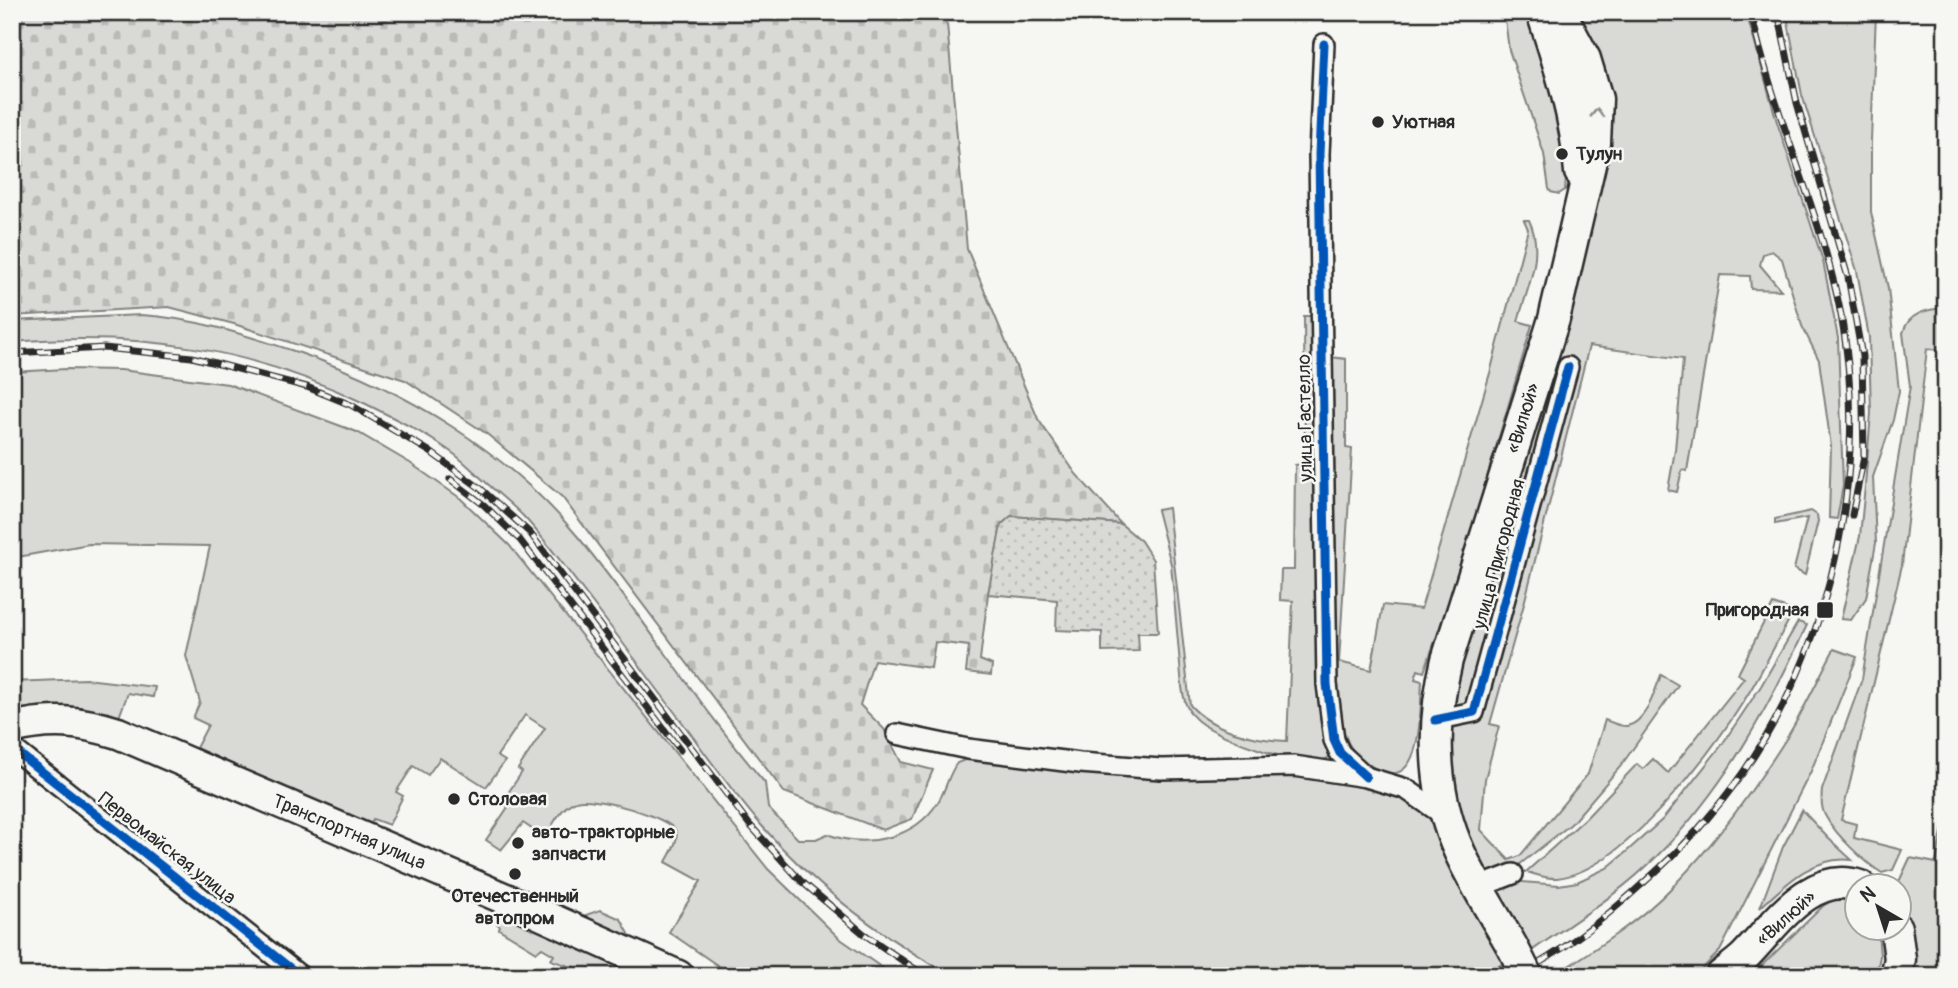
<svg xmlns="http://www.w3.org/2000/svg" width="1958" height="988" font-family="Pangolin,sans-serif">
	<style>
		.grass { fill: #d9d9d5; stroke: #828280; stroke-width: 2 }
		.cemetery { fill: url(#cemetery-stones); stroke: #828280; stroke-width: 2 }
		.park { fill: url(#park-dots); stroke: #828280; stroke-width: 2 }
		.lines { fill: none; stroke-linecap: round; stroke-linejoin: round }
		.minor-casing { stroke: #2b2b2b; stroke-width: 24 }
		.highway-casing { stroke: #2b2b2b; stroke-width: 35 }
		.minor { stroke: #f6f6f2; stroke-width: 19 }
		.highway { stroke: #f6f6f2; stroke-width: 30 }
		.rail-casing { stroke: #2b2b2b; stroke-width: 7 }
		.rail { stroke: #f6f6f2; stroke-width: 4.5; stroke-dasharray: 13; stroke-linecap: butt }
		.highway-bridge-casing { stroke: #2b2b2b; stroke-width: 35; stroke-linecap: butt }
		.highway-bridge { stroke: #f6f6f2; stroke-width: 30 }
		.cycleway-casing { stroke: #f6f6f2; stroke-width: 13 }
		.cycleway { stroke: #0057b8; stroke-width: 9 }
		.oneway { stroke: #90908e }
		.poi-dot { fill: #2b2b2b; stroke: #f6f6f2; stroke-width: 2.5 }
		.labels { text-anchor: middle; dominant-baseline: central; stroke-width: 5; stroke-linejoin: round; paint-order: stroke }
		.poi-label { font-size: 19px; font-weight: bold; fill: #2b2b2b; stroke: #f6f6f2; text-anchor: start }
		.street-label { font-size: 19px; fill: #2b2b2b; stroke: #f6f6f2 }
	</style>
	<defs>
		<pattern id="cemetery-stones" width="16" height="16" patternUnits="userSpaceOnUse" patternTransform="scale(1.75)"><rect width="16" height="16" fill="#d9d9d5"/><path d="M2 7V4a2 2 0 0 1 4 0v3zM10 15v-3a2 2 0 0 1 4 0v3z" fill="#babab7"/></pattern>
		<pattern id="park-dots" width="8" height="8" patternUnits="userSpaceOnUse" patternTransform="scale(1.75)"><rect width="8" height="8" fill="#d9d9d5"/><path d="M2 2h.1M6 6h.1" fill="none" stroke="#babab7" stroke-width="1.8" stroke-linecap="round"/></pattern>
	</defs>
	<rect width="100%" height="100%" fill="#f6f6f2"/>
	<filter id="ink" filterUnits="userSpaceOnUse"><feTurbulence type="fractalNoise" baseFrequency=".0143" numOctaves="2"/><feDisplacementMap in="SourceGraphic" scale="14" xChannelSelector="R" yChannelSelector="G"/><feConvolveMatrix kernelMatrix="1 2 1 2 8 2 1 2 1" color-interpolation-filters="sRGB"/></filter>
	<g filter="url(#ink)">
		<g class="grass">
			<polygon points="1504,12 1531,12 1568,156 1565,190 1559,194 1551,192 1549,189 1544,154 1509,50"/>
			<path d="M1577,12H1746L1777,122L1823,261L1838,338L1843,486L1837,519L1829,518L1831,446L1819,360L1802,326L1782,259L1772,251L1763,254L1760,265L1781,290L1751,289L1750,276L1720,275L1687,471L1682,470L1677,492L1668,490L1675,450L1683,359L1589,346L1524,604L1490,724L1499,726L1485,779L1481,830L1509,860L1520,856L1588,774L1605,720C1611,722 1621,727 1627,726C1646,723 1655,690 1661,675L1678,685L1620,767L1571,824L1519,865L1489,878L1461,827L1454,787L1451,746L1457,686L1481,593L1598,63Z"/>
			<polygon points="1786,12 1876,12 1871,141 1871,212 1888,288 1899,391 1893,420 1873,477 1876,543 1866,598 1851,620 1841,619 1860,536 1865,486 1871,413 1869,337 1857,271 1802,95"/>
			<path d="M1524,220H1529C1545,253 1527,289 1518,321L1532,325L1459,573L1424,672L1418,670L1415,679L1422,681C1420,706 1424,788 1381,771C1369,766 1359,759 1352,749C1326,715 1335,565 1334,517C1334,464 1332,411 1330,357L1346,359V448L1352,449L1339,662L1371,670L1383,605L1421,609L1490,373L1528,229Z"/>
			<path d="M1946,308V350L1927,349L1902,565L1841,820L1856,824L1854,838L1902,850L1893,870L1882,873C1864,862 1836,835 1826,817C1821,809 1821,799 1822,790L1862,679L1910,386L1903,333C1908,313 1927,309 1946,308Z"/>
			<path d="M141,315C196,318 248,336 300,353C406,390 507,451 579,538C644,618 699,706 765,783L768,808L798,839H816L827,834C866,849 915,839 938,802C946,790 948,775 957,763L970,758L1220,777L1319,776L1410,800L1424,811L1436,826L1503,964L1476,976H953L948,974C878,934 815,887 762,826C733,793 708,757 682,722C652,682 622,642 592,602C570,574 550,545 525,518C515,507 502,497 490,486C478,476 467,464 454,454C427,434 396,419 366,404C251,348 139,331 12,342V321Z"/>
			<path d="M1304,316H1315L1330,753L1329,757C1311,774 1216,736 1198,721C1187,712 1184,701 1182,687L1171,564L1157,510L1168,508L1190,705C1211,730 1255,740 1287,741L1293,601L1280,600L1281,570H1294L1295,465L1305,464Z"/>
			<path d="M66,369L121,370L228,384L357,432L410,463L460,498L509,545L768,869L839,938L894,976H733L669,932L701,881L666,862C670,854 679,841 676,832C672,817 591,795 576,801C561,806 552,826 545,838L523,823L501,850L486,840L508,807L502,802L522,772L518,769L545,728L525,715L497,756L505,761L486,787L440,758L428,775L413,766L396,792L403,796L389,825L373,819L370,826L196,748L208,725L193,718L200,702L186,656L210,546L89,544L12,558V372Z"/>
			<polygon points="1811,511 1817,515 1818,521 1805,575 1794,569 1807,518 1775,524 1775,519"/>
			<path d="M1773,604L1794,611C1778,639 1764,668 1747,696C1713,750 1624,871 1557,878C1547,879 1535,874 1526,872L1586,818L1637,764L1643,769L1653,759L1668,773L1744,678L1738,674Z"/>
			<path d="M1798,622L1807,625C1768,709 1723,791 1657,856C1620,894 1573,922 1530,952L1494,890L1511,881L1559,885L1577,882L1607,868L1625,853L1663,819L1721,746L1761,686Z"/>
			<path d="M1834,649L1857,657L1811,771L1720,951L1695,976H1553C1594,950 1643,919 1676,883C1718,840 1754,789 1786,739C1804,710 1818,679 1834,649Z"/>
			<path d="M86,679L155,687L153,697L128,693L119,717C83,707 49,700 12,712V682Z"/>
			<path d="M1802,810L1828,838L1852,860C1814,855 1786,884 1760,908L1783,847Z"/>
			<polygon points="1946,811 1946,976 1909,976 1908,921 1899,897 1897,886 1910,858 1936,863"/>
			<polygon points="1848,898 1856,902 1856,928 1878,929 1880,956 1876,976 1751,976 1823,906 1835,899"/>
			<polygon points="600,910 621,919 633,941 580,917"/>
			<polygon points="508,915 641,976 580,976 581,970 551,960 554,955 542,948 537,952 499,929 500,926 497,924 500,918"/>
		</g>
		<polygon class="cemetery" points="12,12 928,12 947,24 967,249 1038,419 1076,474 1121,524 1011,516 1001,525 988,594 980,660 992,665 991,675 966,672 969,646 935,642 931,668 874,660 860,705 884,729 901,762 933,770 912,819 883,830 784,792 562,497 487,434 405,380 234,324 169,307 12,316"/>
		<polygon class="park" points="1011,516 1121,524 1141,541 1153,560 1158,633 1138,633 1139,651 1102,652 1102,632 1056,630 1057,600 988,594 1001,525"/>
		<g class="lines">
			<defs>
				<g id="minor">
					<polyline points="1324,44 1319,154 1327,684 1334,740 1340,753 1366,777"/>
					<polyline points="1435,720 1474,712 1568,367"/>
					<polyline points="897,734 968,749 1080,763 1161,769 1294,766 1366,777 1406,789 1445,816"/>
					<polyline points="12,748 300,976"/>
					<polyline points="1479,887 1513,874"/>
				</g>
				<g id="highway">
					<path d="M1542,12C1559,64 1576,116 1580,172"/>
					<path d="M12,728C51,718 80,721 118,733L529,909L678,976"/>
					<path d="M1513,948C1494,914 1471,880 1456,844C1432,786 1432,720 1447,660L1554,319L1595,143L1597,99L1585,59L1560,12"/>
					<path d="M1721,976C1728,970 1735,965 1742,959C1773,929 1809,869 1860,886"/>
					<polyline points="1896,976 1900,959 1896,928"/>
				</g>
			</defs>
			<use href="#minor" class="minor-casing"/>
			<use href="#highway" class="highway-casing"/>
			<use href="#minor" class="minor"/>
			<use href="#highway" class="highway"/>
			<defs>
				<g id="rail">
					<polyline points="1778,12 1797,103 1848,277 1862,356 1864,457 1852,515"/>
					<polyline points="12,353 104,348 192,357 307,387 351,405 429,451 480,488 530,533 749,824 801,881 864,934 925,976"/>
					<polyline points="450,479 484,505 520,540 680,750"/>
					<path d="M1516,976C1562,952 1603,920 1641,885C1666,863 1690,840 1711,814C1824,682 1873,485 1841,315C1821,211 1773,115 1751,12"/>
				</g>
			</defs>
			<use href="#rail" class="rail-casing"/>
			<use href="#rail" class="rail"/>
			<defs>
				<polyline id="highway-bridge" points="1513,948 1527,976"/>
			</defs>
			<use href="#highway-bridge" class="highway-bridge-casing"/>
			<use href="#highway-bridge" class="highway-bridge"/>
			<defs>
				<g id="cycleway">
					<polyline points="1324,44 1319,154 1327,684 1334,740 1340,753 1366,777"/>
					<polyline points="1435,720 1474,712 1568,367"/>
					<polyline points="12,748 300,976"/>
				</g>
			</defs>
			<use href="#cycleway" class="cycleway-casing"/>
			<use href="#cycleway" class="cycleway"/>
		</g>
		<defs><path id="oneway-chevron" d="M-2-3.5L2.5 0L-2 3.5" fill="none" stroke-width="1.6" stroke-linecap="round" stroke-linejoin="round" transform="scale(1.75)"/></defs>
		<use class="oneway" href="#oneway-chevron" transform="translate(1597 113) rotate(-88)"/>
	</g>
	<g class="poi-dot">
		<circle cx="1378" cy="122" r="7"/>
		<circle cx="1562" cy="154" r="7"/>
		<rect x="1816" y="601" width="18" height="18" rx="3.5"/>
		<circle cx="454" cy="799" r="7"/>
		<circle cx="518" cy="843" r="7"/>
		<circle cx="515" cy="874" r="7"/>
	</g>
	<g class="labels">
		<g class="poi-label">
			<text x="1392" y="122">Уютная</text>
			<text x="1576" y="154">Тулун</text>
			<text x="1809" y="610" text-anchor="end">Пригородная</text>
			<text x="468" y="799">Столовая</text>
			<text x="532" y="832">авто-тракторные<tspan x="532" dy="22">запчасти</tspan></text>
			<text x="515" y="896" text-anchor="middle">Отечественный<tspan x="515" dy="22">автопром</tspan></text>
		</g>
		<g class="street-label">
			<text transform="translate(1305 418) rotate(-91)">улица Гастелло</text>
			<text transform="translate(1523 418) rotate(-73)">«Вилюй»</text>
			<text transform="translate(1499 554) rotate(-75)">улица Пригородная</text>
			<text transform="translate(349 832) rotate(23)">Транспортная улица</text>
			<text transform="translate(167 848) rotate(38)">Первомайская улица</text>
			<text transform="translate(1786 918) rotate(-42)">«Вилюй»</text>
		</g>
	</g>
	<rect width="1958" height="988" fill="none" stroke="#f6f6f2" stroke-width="42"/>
	<rect x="21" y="21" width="1916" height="946" fill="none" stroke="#2b2b2b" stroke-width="2.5" filter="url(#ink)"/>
	<g transform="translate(1878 907) rotate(321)"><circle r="33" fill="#f6f6f2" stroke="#a5a5a2" stroke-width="2"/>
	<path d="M0-5L12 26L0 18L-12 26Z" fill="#2b2b2b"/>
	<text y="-10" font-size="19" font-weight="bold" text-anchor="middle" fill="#2b2b2b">N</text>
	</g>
</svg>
